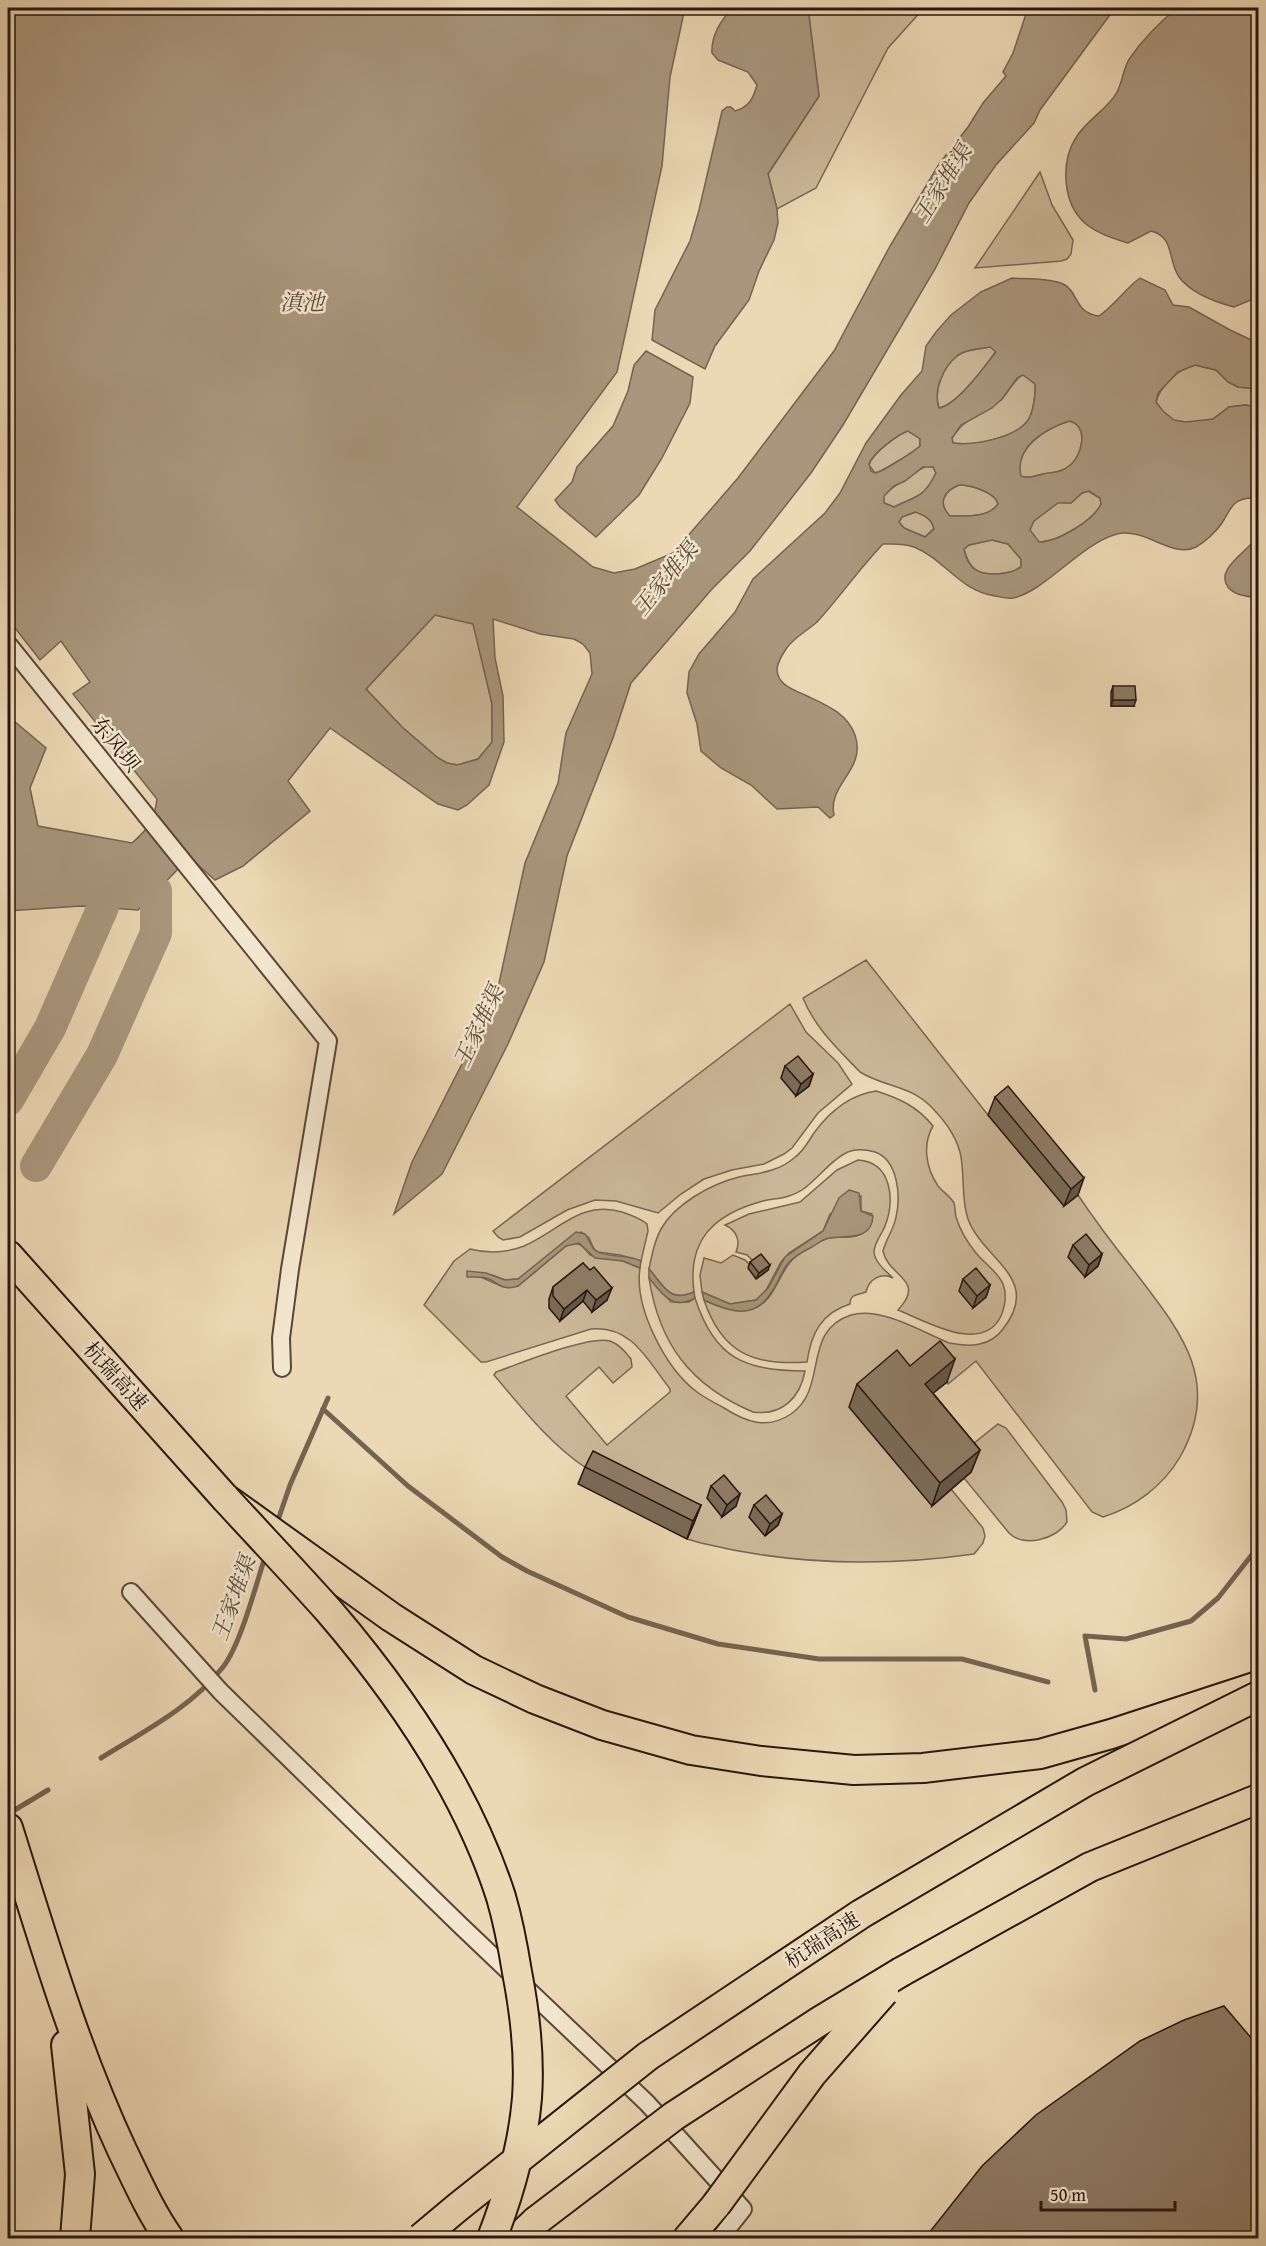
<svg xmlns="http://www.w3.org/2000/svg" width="1266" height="2246" font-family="'Gentium Book Plus','Noto Serif SC',serif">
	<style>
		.green { fill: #cbb798; stroke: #7a6654; stroke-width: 1.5 }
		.water { fill: #a9967c; stroke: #756351; stroke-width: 1.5; fill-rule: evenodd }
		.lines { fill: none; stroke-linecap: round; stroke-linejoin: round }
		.stream { stroke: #756351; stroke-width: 5 }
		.river { stroke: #a9967c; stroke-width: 32 }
		.street-casing { stroke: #594639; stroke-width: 20 }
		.highway-casing { stroke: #281610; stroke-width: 32 }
		.street { stroke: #f3e6ce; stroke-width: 16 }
		.highway { stroke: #ecd8b4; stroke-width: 28 }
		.highway-bridge-casing { stroke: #281610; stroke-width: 32; stroke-linecap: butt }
		.highway-bridge { stroke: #ecd8b4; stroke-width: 28 }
		.wall { fill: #7a6a57; stroke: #281610; stroke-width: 1.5 }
		.shaded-wall { fill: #635647; stroke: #281610; stroke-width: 1.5 }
		.building { fill: #8e7b65; stroke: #281610; stroke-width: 1.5 }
		.labels { text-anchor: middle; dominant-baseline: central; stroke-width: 5; stroke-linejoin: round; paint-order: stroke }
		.street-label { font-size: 21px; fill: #281610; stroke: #f3e6ce }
		.water-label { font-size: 22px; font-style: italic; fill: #5c493b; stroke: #f3e6ce }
	</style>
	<rect width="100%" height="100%" fill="#ecd8b4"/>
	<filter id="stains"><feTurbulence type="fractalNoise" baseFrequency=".00333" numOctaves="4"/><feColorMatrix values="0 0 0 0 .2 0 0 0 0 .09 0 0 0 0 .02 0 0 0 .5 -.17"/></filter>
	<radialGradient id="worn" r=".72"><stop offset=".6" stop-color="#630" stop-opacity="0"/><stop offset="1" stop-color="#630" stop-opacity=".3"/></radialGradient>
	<g class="green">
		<polygon points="808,8 924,8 888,48 816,188 777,209 768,174 819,96"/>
		<polygon points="1040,172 1052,205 1073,240 1071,254 1067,259 1061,261 975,268"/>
		<path d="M990,347L996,351C985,367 957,405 939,408C933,391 943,367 957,356C965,349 980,349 990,347Z"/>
		<path d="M1195,365L1216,370L1228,382L1238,387L1258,389V407L1245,405L1229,407L1213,419L1206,422H1186L1174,421L1162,411L1156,402C1160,386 1179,368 1195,365Z"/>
		<path d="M1023,374L1035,384C1036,394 1033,413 1028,421C1016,438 973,446 953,443L952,438C967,415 982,415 1001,400C1009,392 1013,381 1023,374Z"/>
		<path d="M1069,421C1090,425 1082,457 1069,466C1061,473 1053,472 1043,474C1034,476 1029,479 1020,476C1015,447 1045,429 1069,421Z"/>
		<path d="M908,431L920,438V446C915,451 882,472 875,473L869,465C872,454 898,434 908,431Z"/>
		<path d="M928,466L933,467L936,473C924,498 917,496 894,507L884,503L883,496C888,490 922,467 928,466Z"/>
		<path d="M959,485C971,485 994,492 999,504C988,518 967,516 950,516C937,503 944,491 959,485Z"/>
		<path d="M1088,491L1100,498L1101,504C1094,520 1058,542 1039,542C1032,536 1026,530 1034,521L1058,502L1071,503L1082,493Z"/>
		<path d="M916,512C925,515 932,519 934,528L925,537L904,528L899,522L902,517Z"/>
		<path d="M992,540L1008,544L1021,559V567C1013,572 1007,573 998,574C977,575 969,569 964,549L969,545Z"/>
		<polygon points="435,615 474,624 492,704 492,743 478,759 458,765 447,763 438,758 402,727 366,689"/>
		<path d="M866,960L988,1115L1064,1206L1078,1195C1096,1222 1115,1247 1135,1272C1180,1331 1223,1381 1180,1457C1163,1486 1135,1507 1103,1517L1092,1512L976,1361L948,1384L932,1364L902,1389L951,1489L983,1528L985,1536L983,1543L974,1554C883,1567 791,1565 701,1543L687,1539L694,1523L586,1468C550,1444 522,1408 494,1375L496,1372C519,1364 589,1335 610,1341C619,1344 625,1351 631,1359L632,1367L613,1383L599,1367L566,1396L607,1445L670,1392V1389C648,1361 632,1325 591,1329L486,1362H481L424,1305L454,1261L470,1249C489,1254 506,1253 524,1246C559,1231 580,1200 622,1212C631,1215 640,1218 647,1224L648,1231L641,1261L620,1255L598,1252L594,1249L589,1238L581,1232L518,1279L505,1280L492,1275L483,1278L503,1287L518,1286L566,1246C578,1240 583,1246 590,1255L623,1261L640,1268C634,1307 665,1368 697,1392C705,1398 715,1403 724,1408C746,1422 767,1430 791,1414C829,1388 801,1331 851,1315C880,1306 922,1332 949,1343C969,1347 990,1347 1003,1329C1043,1278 983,1260 968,1219C962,1202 964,1183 962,1165C961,1145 949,1126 936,1112C912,1084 888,1089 860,1072C838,1049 815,1028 803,998Z"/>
		<polygon points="790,1004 806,1032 838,1063 852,1084 818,1113 792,1148 784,1154 764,1164 732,1170 704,1179 681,1194 658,1213 616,1201 595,1200 567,1210 520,1237 503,1240 498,1237 493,1231"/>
		<path d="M876,1091C899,1098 918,1107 933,1126C922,1145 926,1168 938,1186C943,1192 951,1197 954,1203C955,1207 955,1212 956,1217C960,1230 967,1242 976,1253C984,1263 998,1272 1003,1284C1007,1294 1005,1306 1001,1316C982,1355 926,1321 898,1310C927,1279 888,1277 883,1251C886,1239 894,1229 896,1217C901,1196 898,1160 875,1152C864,1149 854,1148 844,1154C828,1163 817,1180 802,1190C790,1198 777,1198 763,1201C714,1214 687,1240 694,1292C669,1303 664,1286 649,1269C652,1255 654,1241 661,1229C675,1204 711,1184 739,1177C759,1173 778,1172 794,1158C803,1152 808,1142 814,1133C830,1111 849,1095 876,1091Z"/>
		<path d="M858,1160C892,1162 895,1200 885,1226C882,1234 874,1243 874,1252C875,1263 886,1271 893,1278C881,1272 869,1279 866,1292C859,1295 850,1293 850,1304C821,1313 811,1334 807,1362C753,1366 722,1353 704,1300C729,1312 756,1320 773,1291C781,1278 786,1263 799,1254C807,1248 819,1241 828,1238C838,1236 849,1239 859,1235L872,1214L861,1211V1196L830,1214L823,1231L789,1253L781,1262L765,1292L756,1300L730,1304L702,1292L700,1275L704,1258L721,1263L733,1255L745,1260L751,1266L755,1263L747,1255L736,1252C741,1240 736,1230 725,1225L749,1214L800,1202L837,1170Z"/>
		<path d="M649,1278L671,1302H689L695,1298C715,1360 745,1370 805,1371C800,1398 782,1416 753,1412C691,1386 659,1344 649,1278Z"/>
		<path d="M998,1424L1006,1428L1062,1502L1066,1510L1067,1522C1057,1539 1024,1548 1009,1533L964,1478L958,1456Z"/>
	</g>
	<g class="water">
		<path d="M8,8H685L670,77L662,166L617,372L517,507L593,567L614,573L635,569L673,553L738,478L834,351L890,246L939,164L968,127L983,103L1006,76L1003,72L1013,53L1028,8H1115L1040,110L1034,123L996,165L969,203L935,269L843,425L811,473L750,551L712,589L631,683L613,738L567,856L544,962L508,1044L442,1174L394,1214L412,1162L496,997L525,863L558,783L566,733L592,674L590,653L583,644L574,639L540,634L493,619L495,658L503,696L504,742L489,785L467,805L458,810L438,804L330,728L288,781L310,811L243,866L215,880L197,864L179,868L138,910L81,906L8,911V723L14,721L46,748L30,788L38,826L132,843C149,828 154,822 157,799L73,694L90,682L61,641L40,660L8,619ZM435,615L473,624L492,704V742L478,759L457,765L447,763L438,758L402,727L366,689Z"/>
		<path d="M732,8H808L819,96L768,174L777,209L778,223L774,240L759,271L749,300L715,346L705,369L652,340L655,310L690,241L699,210L722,111L727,107H731L735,111C749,107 753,99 757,85L748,72L718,60L712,53C711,35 721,21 732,8Z"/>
		<path d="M1177,8H1258V291L1251,300L1234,307C1215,302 1191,293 1179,277C1167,259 1175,237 1151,231L1128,243C1114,239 1098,234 1086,224C1062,204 1060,161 1077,136C1088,119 1108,109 1117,92C1123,81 1123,68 1130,58C1143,39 1160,22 1177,8Z"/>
		<path d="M1012,278C1025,279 1054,278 1065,285C1079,294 1075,313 1099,316C1115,305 1125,289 1140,278L1165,290L1173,305L1189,307L1230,330L1258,343V389L1238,387L1228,382L1216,370L1195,365L1178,372L1158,393L1156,402L1163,411L1174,420L1186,422L1213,419L1229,407L1245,405L1258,407V507L1251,498C1232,499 1231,509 1222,523C1216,532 1205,542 1196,547C1172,559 1145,527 1117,534C1080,544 1046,591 1013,598C1007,599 1001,597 995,596C960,591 944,559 914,547C903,543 893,544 883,544C859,569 840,597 817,622C807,631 793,638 786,649C782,655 777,663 777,670C778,686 795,690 807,696C826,705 847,713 855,735C867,770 827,784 834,815L830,818L818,807L777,809L751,785L721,768L701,751L697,724L687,693L689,672L699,654L735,612L753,579L825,513L840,493L866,443L901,395L922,371L926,346L936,332L951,315L981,292ZM990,347L996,352C985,366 956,406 939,408C933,391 943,367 957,356C965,349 980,349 990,347ZM1023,375L1035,384C1036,394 1033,413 1028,420C1016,438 973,446 953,443L952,438L961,425L992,408L1002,399L1017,378ZM1069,421C1090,425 1082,457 1069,466C1061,473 1053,472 1043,474C1034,476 1030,479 1021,476C1014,447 1045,429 1069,421ZM908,431L920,439V446C915,451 882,472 875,473L871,471L869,464C872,454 898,434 908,431ZM923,467H933L936,473C924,498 916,496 894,507L884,503V496L894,486L905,481ZM959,485C971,485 995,492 998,504C988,518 967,516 950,516C937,503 944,491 959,485ZM1089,491L1100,498L1101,504C1094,520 1058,542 1039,542L1030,530L1034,521L1058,503H1071L1082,493ZM915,512C924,515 932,519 934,529L925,537L904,528L899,522L902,517ZM992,540L1008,544L1021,559V567C1013,572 1007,573 998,574C978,575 968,569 964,549L969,545Z"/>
		<polygon points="646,351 693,377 690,403 662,458 639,495 596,537 560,507 555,500 572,482 577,467 613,426 628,391 634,365"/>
		<path d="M1258,535V597C1248,597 1235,596 1228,587C1214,568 1250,551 1258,535Z"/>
		<path d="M849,1190L859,1193L861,1211L873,1216C872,1242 844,1235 829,1238C823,1239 817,1244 812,1247C804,1251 796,1255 789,1262C782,1270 779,1281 773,1290C755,1321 730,1312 704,1300L702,1292L730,1304L756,1300L768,1288L785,1257L823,1231L839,1198Z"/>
		<path d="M576,1232L585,1234C590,1239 590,1247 596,1251C606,1258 628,1254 641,1261L640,1268L623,1261L595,1258L579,1243L566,1246L518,1286C505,1291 499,1284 489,1279C483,1276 474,1277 467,1277V1271L486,1273L505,1280L518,1279Z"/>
		<path d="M649,1269C664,1286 669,1303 694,1292L695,1298C673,1311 662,1294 649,1278Z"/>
	</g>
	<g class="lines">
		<g class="stream">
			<polyline points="323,1409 408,1486 502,1557 527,1571 628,1617 718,1644 819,1659 962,1659 1048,1682"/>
			<polyline points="276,1526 290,1485 328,1398"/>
			<polyline points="1095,1690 1085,1636 1126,1639 1191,1621 1218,1598 1258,1547"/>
			<path d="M101,1758C143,1732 192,1707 223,1667C241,1644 256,1584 266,1554"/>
			<polyline points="8,1814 48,1790"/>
		</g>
		<g class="river">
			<polyline points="8,1100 50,1028 103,907"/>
			<polyline points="36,1166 102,1055 156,933 156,891"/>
		</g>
		<defs>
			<g id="street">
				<polyline points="8,644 328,1041 290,1269 281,1338 282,1368"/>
				<polyline points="131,1592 221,1692 460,1925 647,2103 743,2209 720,2238"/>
			</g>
			<g id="highway">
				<polyline points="8,1255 225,1498 391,1617 474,1670 535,1699 602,1725 691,1750 761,1761 854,1770 923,1768 1040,1754 1111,1734 1258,1686"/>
				<path d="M8,1828C42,1936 74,2047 122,2150C137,2181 150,2211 169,2238"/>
				<polyline points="901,1972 1090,1867 1258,1799"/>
				<polyline points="66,2045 80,2174 75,2238"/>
				<polyline points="518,2238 536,2221"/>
				<polyline points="688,2238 716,2205"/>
			</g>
		</defs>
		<use href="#street" class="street-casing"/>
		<use href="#highway" class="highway-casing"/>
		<use href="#street" class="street"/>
		<use href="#highway" class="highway"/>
		<defs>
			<g id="highway-bridge">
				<path d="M225,1498C259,1535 295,1573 329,1611C401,1695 467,1791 501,1897C508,1921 513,1947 517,1972C525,2013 530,2056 527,2098C523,2146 509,2194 492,2238"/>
				<polyline points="716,2205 812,2074 884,1992"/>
				<polyline points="536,2221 674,2116 820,2021 901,1972"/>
				<polyline points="421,2238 458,2207 648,2056 861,1914 1085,1782 1258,1696"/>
			</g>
		</defs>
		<use href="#highway-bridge" class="highway-bridge-casing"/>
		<use href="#highway-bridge" class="highway-bridge"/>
	</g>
	<g class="wall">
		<polygon points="1113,686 1134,706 1111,706 1111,692"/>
		<polygon points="785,1066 813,1074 809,1086 796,1096 781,1078"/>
		<polygon points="995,1097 1078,1195 1064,1206 988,1115"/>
		<polygon points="1073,1245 1102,1254 1098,1266 1085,1277 1068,1257"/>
		<polygon points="750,1262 768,1270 756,1279 748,1268"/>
		<polygon points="583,1263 607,1300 592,1312 583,1301 560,1321 549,1308 549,1299 553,1287"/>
		<polygon points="963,1279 990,1285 986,1297 973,1308 959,1291"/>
		<polygon points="910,1366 947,1382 933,1393 980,1450 971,1472 932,1506 849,1407 857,1384"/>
		<polygon points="585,1467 701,1505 694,1523 687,1539 578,1484"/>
		<polygon points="711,1486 736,1506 722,1517 707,1498"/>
		<polygon points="754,1505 782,1514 778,1525 765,1536 749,1517"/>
	</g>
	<g class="shaded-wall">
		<polygon points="1113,700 1136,700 1134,706 1111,706"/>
		<polygon points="813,1074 809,1086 796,1096 801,1084"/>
		<polygon points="1084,1178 1078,1195 1064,1206 1071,1189"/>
		<polygon points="1102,1254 1098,1266 1085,1277 1089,1265"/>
		<polygon points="770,1265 768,1270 756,1279 759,1273"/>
		<polygon points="990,1285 986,1297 973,1308 977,1296"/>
		<polygon points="612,1288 607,1300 592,1312 596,1300"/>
		<polygon points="587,1290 583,1301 560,1321 564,1309"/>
		<polygon points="955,1359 947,1382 916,1407 925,1384"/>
		<polygon points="980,1450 971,1472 932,1506 940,1483"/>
		<polygon points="740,1494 736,1506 722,1517 727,1505"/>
		<polygon points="701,1505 694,1523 687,1539 693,1521"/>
		<polygon points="782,1514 778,1525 765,1536 770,1524"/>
	</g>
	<g class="building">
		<polygon points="1113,686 1135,686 1136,700 1113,700"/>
		<polygon points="798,1056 813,1074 801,1084 785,1066"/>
		<polygon points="1008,1086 1084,1178 1071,1189 995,1097"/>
		<polygon points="1086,1234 1102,1254 1089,1265 1073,1245"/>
		<polygon points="761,1254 770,1265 759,1273 750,1262"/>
		<polygon points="583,1263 590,1270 594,1267 612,1288 596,1300 587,1290 564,1309 553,1296 553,1287"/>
		<polygon points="976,1268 990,1285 977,1296 963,1279"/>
		<polygon points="940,1341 955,1359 925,1384 980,1450 940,1483 857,1384 897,1350 910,1366"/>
		<polygon points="593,1451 701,1505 693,1521 585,1467"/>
		<polygon points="724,1475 740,1494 727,1505 711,1486"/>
		<polygon points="766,1495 782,1514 770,1524 754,1505"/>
		<polygon points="1224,2006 1258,2046 1258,2238 925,2238 982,2166 1036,2115 1140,2041 1184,2020"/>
	</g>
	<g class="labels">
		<g class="street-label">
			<text transform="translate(116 744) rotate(51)">东风坝</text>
			<text transform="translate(116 1376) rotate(48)">杭瑞高速</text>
			<text transform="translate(822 1940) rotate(-33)">杭瑞高速</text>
		</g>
		<g class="water-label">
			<text transform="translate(942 183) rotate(-58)">王家堆渠</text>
			<text x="302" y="302">滇池</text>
			<text transform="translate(665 578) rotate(-51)">王家堆渠</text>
			<text transform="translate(478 1026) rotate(-65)">王家堆渠</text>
			<text transform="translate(233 1598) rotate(-70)">王家堆渠</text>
		</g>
	</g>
	<rect width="1266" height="2246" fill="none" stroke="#ecd8b4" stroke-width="30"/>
	<rect x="9" y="9" width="1248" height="2228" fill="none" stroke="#281610" stroke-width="3"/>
	<rect x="15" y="15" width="1236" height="2216" fill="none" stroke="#281610" stroke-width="1.5"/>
	<path d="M1041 2201v9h134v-9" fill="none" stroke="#281610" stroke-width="3"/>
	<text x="1050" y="2201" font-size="18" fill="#281610" stroke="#f3e6ce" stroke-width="4.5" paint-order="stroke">50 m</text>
	<rect width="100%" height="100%" filter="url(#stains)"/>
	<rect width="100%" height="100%" fill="url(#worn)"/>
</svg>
